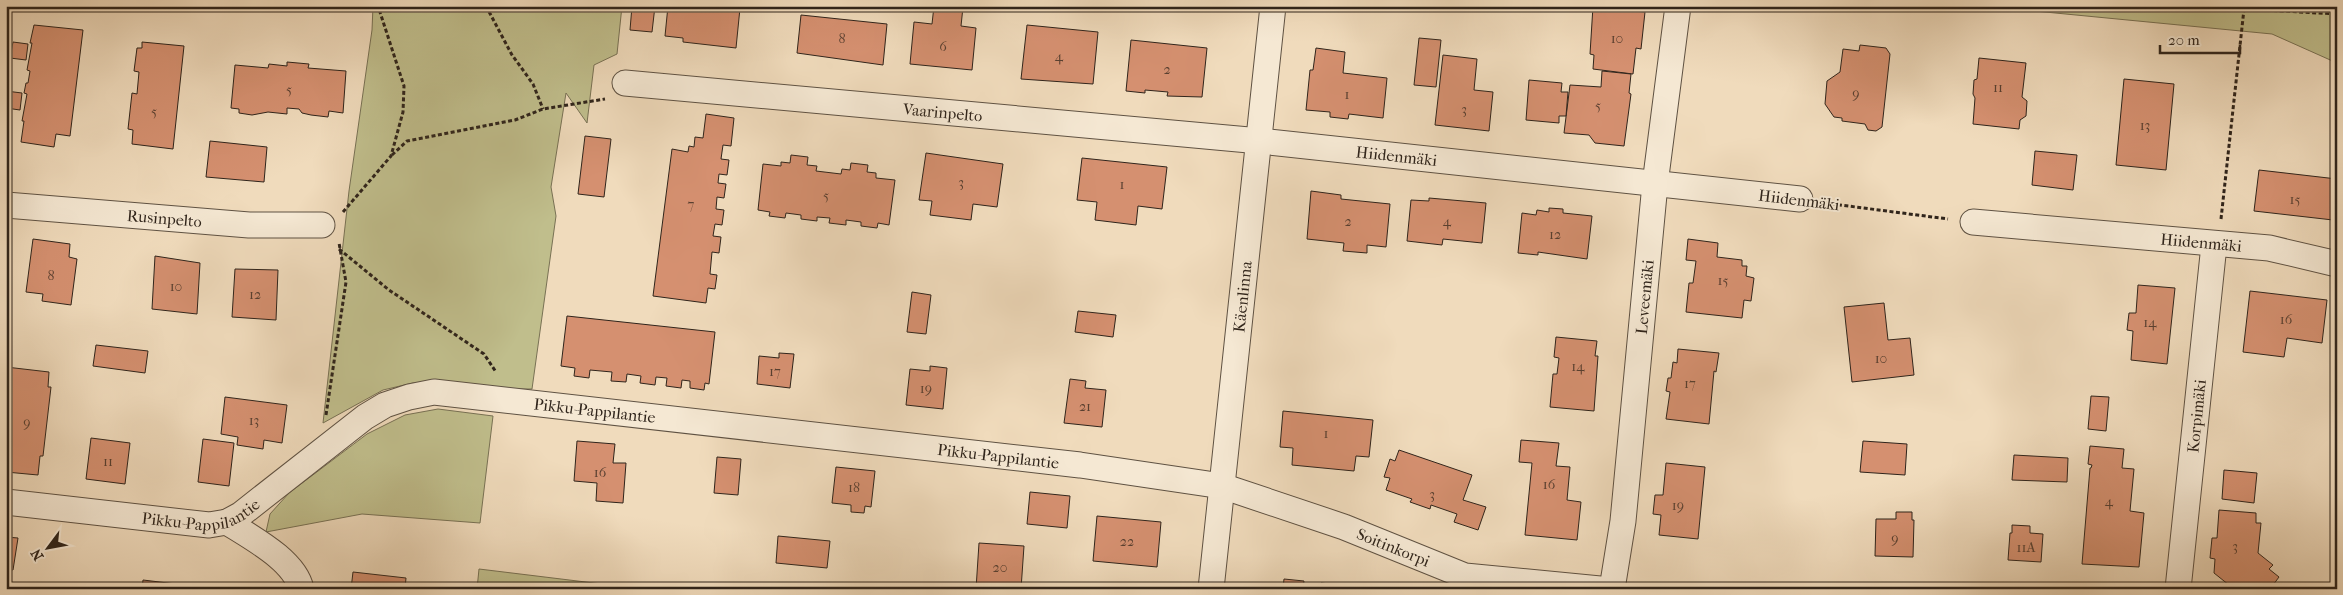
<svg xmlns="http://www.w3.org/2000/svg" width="2343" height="595" font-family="'IM FELL French Canon',serif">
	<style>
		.green { fill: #c0be8c; stroke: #787154 }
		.building { fill: #d59070; stroke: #2f241b }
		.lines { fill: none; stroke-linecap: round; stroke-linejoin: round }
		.street-casing { stroke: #5f5243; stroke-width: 27 }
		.path { stroke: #2f241b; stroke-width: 3; stroke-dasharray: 4 2.5; stroke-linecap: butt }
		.street { stroke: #f5e8d3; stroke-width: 25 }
		.labels { text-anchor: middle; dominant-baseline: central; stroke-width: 4; stroke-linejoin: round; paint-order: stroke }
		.number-label { font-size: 14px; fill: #583f30 }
		.street-label { font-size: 16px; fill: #2f241b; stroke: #f5e8d3 }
	</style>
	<rect width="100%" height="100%" fill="#f0dbbc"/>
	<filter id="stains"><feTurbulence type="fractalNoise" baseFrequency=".004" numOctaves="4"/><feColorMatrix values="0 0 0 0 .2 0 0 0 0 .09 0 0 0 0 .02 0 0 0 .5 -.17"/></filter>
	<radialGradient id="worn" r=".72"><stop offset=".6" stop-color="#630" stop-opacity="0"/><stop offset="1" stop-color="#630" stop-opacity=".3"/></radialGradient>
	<g class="green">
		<polygon points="373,6 622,6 617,54 594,65 587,123 566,93 551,187 556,216 532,389 484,389 413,383 383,390 323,423 349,191 372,30"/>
		<polygon points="1983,6 2337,6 2337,63 2272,34"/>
		<polygon points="438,409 493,416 480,523 362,514 266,532 270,514 289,493 367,434 405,415"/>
		<polygon points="479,569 643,589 477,589"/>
	</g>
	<g class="building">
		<polygon points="632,6 655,6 652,32 630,30"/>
		<polygon points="668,6 740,8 736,48 683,42 683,38 665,36"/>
		<polygon points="934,6 963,7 961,26 976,28 972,70 910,64 914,22 932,24"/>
		<polygon points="1593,6 1633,6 1633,11 1645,12 1641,49 1636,48 1633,74 1593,69 1594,55 1590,54"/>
		<polygon points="801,15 887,24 883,65 797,53"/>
		<polygon points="34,25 83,30 70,136 56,134 54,147 21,142 24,121 22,121 27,94 24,93 26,83 28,83 30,71 27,70 32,43 30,43"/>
		<polygon points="1027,25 1098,32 1093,84 1021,79"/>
		<polygon points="1419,38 1441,40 1436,87 1414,85"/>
		<polygon points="1131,40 1207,48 1202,97 1167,96 1168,92 1145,90 1145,93 1126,91"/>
		<polygon points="13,42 28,44 26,60 10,58"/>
		<polygon points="142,42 184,46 173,149 132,144 133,130 128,129 132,93 137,94 139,72 134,71 137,48 142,48"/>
		<polygon points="1860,45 1886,48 1890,54 1882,127 1876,131 1868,130 1865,124 1842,121 1842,118 1834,117 1825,104 1827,81 1840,72 1843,49 1859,51"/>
		<polygon points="1316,48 1345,52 1343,73 1387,78 1383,118 1349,114 1348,119 1330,117 1330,112 1306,110 1310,70 1313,70"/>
		<polygon points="1443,55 1477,59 1474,90 1493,92 1489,131 1435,125"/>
		<polygon points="1979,58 2026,63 2022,97 2027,101 2026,116 2020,120 2019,129 1973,124 1975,98 1973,94 1974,80 1977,79"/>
		<polygon points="287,62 309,64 308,68 346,71 343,113 329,111 328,117 311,115 302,113 299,109 287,108 287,114 268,112 252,115 239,113 239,109 231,108 235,65 268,68 269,64 287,66"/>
		<polygon points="1602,71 1631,74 1629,93 1631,94 1624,146 1595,143 1589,135 1564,133 1570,85 1601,87"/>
		<polygon points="2124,79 2174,84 2166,170 2116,165"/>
		<polygon points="1529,80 1562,83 1561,92 1568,92 1566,116 1559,116 1559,123 1526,120"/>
		<polygon points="6,91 22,93 20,110 6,108"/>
		<polygon points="706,114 734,118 731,146 723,145 721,159 729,160 727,175 719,174 718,183 726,184 724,198 717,197 716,209 724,210 722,225 715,224 713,236 721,237 719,253 712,252 710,274 717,275 715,289 708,288 706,303 653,296 672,149 688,152 689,146 694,147 695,137 703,138"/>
		<polygon points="585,136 611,139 604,197 578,194"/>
		<polygon points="210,141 267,147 264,182 206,177"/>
		<polygon points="2035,151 2077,155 2073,190 2032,185"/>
		<polygon points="926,153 1003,164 997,207 973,204 971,220 930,215 932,201 919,200"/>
		<polygon points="791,155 808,157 807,165 817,166 816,171 841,174 842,169 850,170 851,163 868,165 867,172 876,173 876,178 895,180 889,225 878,223 877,228 861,226 861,222 846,220 846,225 829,223 830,218 817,217 817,221 801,219 801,215 786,213 785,218 769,216 770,212 758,210 763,164 781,166 781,162 790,163"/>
		<polygon points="1082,158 1167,167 1162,209 1138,206 1136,225 1095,220 1097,202 1077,200"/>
		<polygon points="2259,170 2337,179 2333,220 2254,211"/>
		<polygon points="1311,191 1341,195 1341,199 1390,204 1386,247 1367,245 1367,253 1343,251 1344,243 1307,239"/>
		<polygon points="1429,198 1486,203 1482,243 1443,239 1442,245 1407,241 1411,200 1429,201"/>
		<polygon points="1549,208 1563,209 1563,213 1592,216 1587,259 1538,252 1538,255 1518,253 1522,213 1536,215 1537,210 1549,212"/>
		<polygon points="33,239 70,244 69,257 77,259 71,305 42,301 43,294 26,292"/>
		<polygon points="1688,239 1718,243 1717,257 1742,260 1742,266 1747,266 1746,276 1754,278 1751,301 1744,300 1742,318 1686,312 1689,283 1693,283 1696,261 1686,260"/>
		<polygon points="155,256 200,263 197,314 152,309"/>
		<polygon points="235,269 278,270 276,320 232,317"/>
		<polygon points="2138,285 2175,288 2167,364 2131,360 2133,331 2127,330 2129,313 2136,313"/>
		<polygon points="2250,291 2327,300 2322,343 2287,338 2284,357 2243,352"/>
		<polygon points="912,292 931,295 926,334 907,332"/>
		<polygon points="1884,303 1888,340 1910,338 1914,375 1852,382 1844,307"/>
		<polygon points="1078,311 1116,315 1113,337 1075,332"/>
		<polygon points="567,316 715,332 709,384 705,383 704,390 690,388 690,381 682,380 681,388 666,386 667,378 656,377 655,385 640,383 641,376 627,374 626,382 611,381 612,372 590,370 589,378 574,376 575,368 561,366"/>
		<polygon points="1556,337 1597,341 1595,356 1598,356 1594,411 1550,407 1553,374 1557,374 1559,358 1554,357"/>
		<polygon points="96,345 148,351 145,373 93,366"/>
		<polygon points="1678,349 1719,353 1716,372 1714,371 1709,424 1666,419 1670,392 1666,391 1668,378 1671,378 1673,362 1677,363"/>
		<polygon points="779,353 794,354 790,388 757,384 759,356 779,358"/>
		<polygon points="930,366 947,368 943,409 906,405 910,369 930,371"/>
		<polygon points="6,367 49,372 48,387 51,387 43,456 40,456 38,475 6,472"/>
		<polygon points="1070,379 1086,381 1085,388 1106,390 1102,427 1064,423"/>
		<polygon points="2091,396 2109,397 2106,431 2088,429"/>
		<polygon points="225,397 287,405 282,443 264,440 263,449 237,445 238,437 221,434"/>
		<polygon points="1283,411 1373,420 1369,457 1356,456 1354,471 1292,465 1293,448 1280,447"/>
		<polygon points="91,438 130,443 125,484 86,479"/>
		<polygon points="203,439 234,443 229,486 198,482"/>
		<polygon points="1521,440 1559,443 1556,466 1570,467 1567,500 1581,502 1577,540 1525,535 1532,463 1519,462"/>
		<polygon points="577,441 615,444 613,463 626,463 623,503 596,501 597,483 574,481"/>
		<polygon points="1863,441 1907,444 1905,475 1860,472"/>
		<polygon points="2090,446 2124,449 2122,468 2134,469 2130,511 2144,513 2139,567 2082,564 2090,468 2091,468 2092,465 2088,464"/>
		<polygon points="1399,450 1472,475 1463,500 1486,507 1478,530 1454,522 1457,514 1431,505 1430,509 1410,502 1412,499 1386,490 1390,478 1384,477 1390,459 1395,461"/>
		<polygon points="2014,455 2068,458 2067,482 2012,480"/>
		<polygon points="717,457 741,459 738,495 714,493"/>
		<polygon points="1666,463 1705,467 1698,539 1659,535 1661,515 1653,514 1655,495 1663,495"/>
		<polygon points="836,467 875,471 871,507 865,506 864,513 851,512 851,505 832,503"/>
		<polygon points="2224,470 2257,473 2254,503 2222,499"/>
		<polygon points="1030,492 1070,496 1067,528 1027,524"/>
		<polygon points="2219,510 2256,513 2256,523 2261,523 2258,553 2273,565 2269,569 2279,577 2270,589 2234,589 2214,573 2215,559 2210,558 2212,538 2217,538"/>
		<polygon points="1896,512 1912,512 1912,520 1914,520 1913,557 1875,556 1876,519 1896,519"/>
		<polygon points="1097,516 1161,522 1157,567 1093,561"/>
		<polygon points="2012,525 2030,526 2030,533 2043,534 2041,562 2008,560 2010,533 2012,533"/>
		<polygon points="778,536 830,541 827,568 776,563"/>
		<polygon points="6,537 18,538 13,570 8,570 7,578"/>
		<polygon points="979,543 1024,546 1021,589 976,589"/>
		<polygon points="353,572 406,578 405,589 351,589"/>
		<polygon points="1284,579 1304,581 1303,589 1254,589 1255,585 1283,588"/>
		<polygon points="143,580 201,587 201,589 142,589"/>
		<polygon points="1321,583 1356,587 1356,589 1321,589"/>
		<polygon points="1091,585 1117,586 1117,589 1090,589"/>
	</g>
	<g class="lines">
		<defs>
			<g id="street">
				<path id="s1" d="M625,83L1260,141L1800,199"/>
				<path id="s2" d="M6,205L249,225H322"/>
				<path id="s3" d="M1973,222L2269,248L2337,264"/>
				<path id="s4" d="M6,502L209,525L227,522L240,515L365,417L385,405L409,397L434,392L1080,465L1222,486L1344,527L1465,576L1600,589"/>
				<path d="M227,522C250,537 295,560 301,589"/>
				<path id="s5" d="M1211,589L1273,6"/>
				<path id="s6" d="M1612,589L1623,521L1655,184L1678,6"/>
				<path id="s7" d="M2178,589L2214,245"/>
			</g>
		</defs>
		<use href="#street" class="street-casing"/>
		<g class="path">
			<polyline points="486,6 512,55 533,84 543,109"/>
			<polyline points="2173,6 2244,9"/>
			<polyline points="392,155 407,141 515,120 543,109 605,99"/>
			<polyline points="1825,203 1948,219"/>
			<polyline points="343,212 391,156 403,112 404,86 378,6"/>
			<polyline points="2221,219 2244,9 2337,14"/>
			<polyline points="339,249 389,290 484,354 496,372"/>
			<polyline points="326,415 346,282 339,243"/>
		</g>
		<use href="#street" class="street"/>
	</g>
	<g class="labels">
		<g class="number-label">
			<text x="842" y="38">8</text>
			<text x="1617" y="38">10</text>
			<text x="943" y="46">6</text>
			<text x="1059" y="56">4</text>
			<text x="1167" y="69">2</text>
			<text x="1998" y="87">11</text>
			<text x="289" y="89">5</text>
			<text x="1856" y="93">9</text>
			<text x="1347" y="94">1</text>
			<text x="1598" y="105">5</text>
			<text x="1464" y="109">3</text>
			<text x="154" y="111">5</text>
			<text x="2145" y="125">13</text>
			<text x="961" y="182">3</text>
			<text x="1122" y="184">1</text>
			<text x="826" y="195">5</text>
			<text x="2295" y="199">15</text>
			<text x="691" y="204">7</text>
			<text x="1348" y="221">2</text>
			<text x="1447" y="221">4</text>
			<text x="1555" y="234">12</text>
			<text x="51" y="275">8</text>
			<text x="1723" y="280">15</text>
			<text x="176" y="286">10</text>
			<text x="255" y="294">12</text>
			<text x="2286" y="319">16</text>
			<text x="2150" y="322">14</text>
			<text x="1881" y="358">10</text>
			<text x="1578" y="366">14</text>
			<text x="775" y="371">17</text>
			<text x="1690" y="383">17</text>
			<text x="926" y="388">19</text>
			<text x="1085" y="406">21</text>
			<text x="254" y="420">13</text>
			<text x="27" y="422">9</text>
			<text x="1326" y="433">1</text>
			<text x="108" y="461">11</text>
			<text x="600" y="472">16</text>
			<text x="1549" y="484">16</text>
			<text x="854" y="487">18</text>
			<text x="1432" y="494">3</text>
			<text x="2109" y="501">4</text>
			<text x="1678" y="505">19</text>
			<text x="1895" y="538">9</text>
			<text x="1127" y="541">22</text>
			<text x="2235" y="546">3</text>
			<text x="2026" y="547">11A</text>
			<text x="1000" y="567">20</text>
		</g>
		<g class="street-label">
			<text stroke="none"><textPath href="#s1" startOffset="319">Vaarinpelto</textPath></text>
			<text stroke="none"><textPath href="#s1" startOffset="775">Hiidenmäki</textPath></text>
			<text transform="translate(1799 200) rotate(7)">Hiidenmäki</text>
			<text stroke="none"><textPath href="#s2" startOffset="159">Rusinpelto</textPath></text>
			<text stroke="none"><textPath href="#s3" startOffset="229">Hiidenmäki</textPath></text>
			<text stroke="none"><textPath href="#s6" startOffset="294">Leveemäki</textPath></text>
			<text stroke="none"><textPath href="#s5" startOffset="294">Käenlinna</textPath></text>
			<text stroke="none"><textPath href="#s4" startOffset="632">Pikku-Pappilantie</textPath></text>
			<text stroke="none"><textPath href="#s7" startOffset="174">Korpimäki</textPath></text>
			<text stroke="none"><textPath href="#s4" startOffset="1038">Pikku-Pappilantie</textPath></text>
			<text stroke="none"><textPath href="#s4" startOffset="198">Pikku-Pappilantie</textPath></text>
			<text stroke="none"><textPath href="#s4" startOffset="1446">Soitinkorpi</textPath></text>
		</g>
	</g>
	<rect width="2343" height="595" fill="none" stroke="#f0dbbc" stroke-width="25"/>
	<rect x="8" y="8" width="2328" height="580" fill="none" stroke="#2f241b" stroke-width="2.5"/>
	<rect x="12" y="12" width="2318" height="570" fill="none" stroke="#2f241b"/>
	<g transform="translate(48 548) rotate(238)" stroke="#f5e8d3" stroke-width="4" paint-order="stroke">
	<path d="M0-4L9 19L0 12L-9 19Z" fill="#2f241b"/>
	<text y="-8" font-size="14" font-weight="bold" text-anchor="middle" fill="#2f241b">N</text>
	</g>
	<path d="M2160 45v8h80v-8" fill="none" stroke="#2f241b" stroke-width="2.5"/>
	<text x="2168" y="45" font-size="15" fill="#2f241b" stroke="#f5e8d3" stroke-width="4" paint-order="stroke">20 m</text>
	<rect width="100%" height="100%" filter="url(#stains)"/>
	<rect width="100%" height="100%" fill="url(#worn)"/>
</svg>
